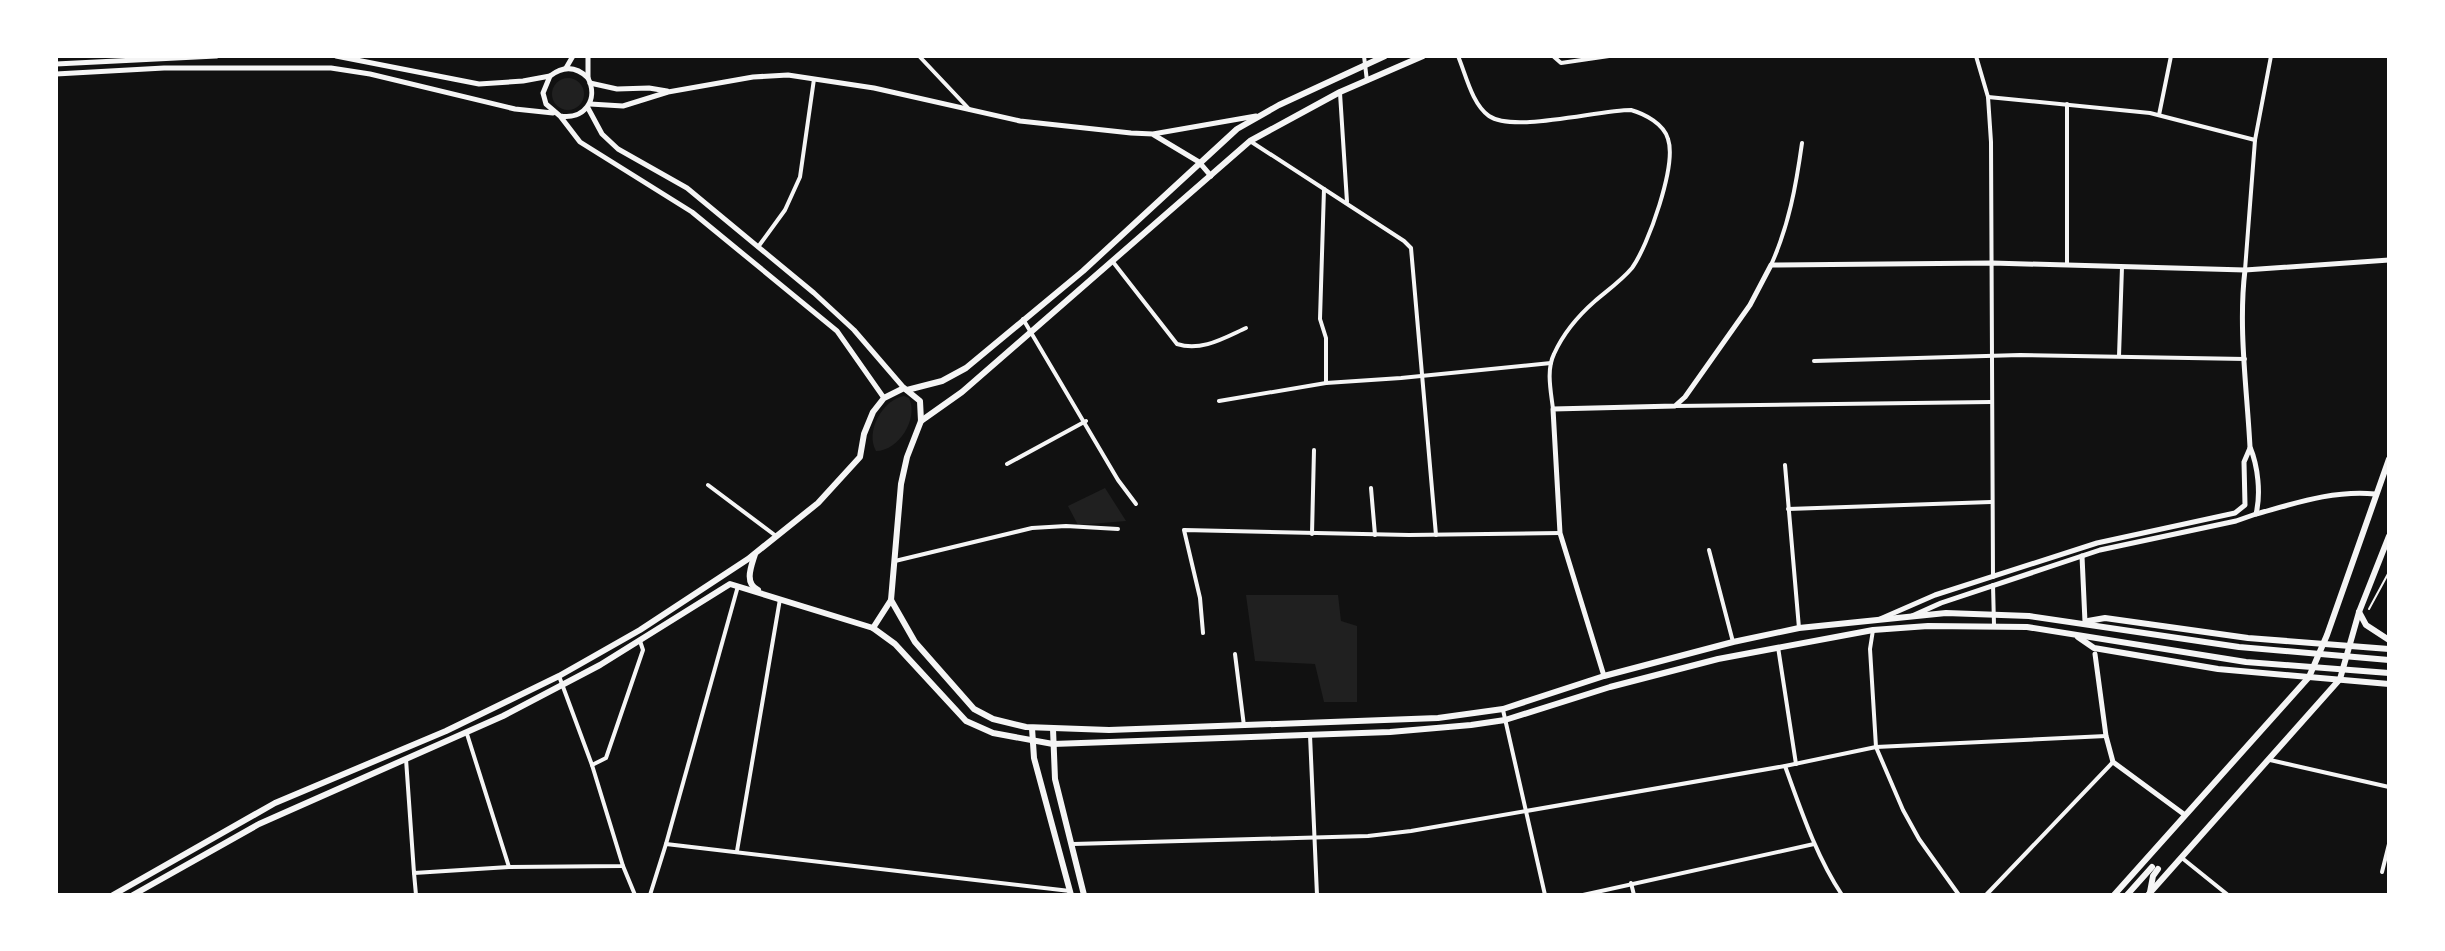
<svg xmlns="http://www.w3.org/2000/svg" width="2445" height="951" font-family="Manrope,sans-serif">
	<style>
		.green { fill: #202020 }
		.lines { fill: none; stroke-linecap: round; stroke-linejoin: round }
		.service { stroke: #f5f5f5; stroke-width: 2 }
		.minor { stroke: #f5f5f5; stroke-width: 4 }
		.tertiary { stroke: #f5f5f5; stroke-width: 5 }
		.secondary { stroke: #f5f5f5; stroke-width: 6 }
		.primary { stroke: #f5f5f5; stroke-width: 6 }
	</style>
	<rect width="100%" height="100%" fill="#111"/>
	<g class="green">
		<circle cx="568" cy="94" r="16"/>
		<path d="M904,396L909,398C919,419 898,451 876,451C865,432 882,400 904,396Z"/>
		<polygon points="1105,488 1126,521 1078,525 1068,506"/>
		<polygon points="1246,595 1338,595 1341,621 1357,626 1357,702 1324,702 1315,664 1255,661"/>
	</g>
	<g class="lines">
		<polyline class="service" points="2369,609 2389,572"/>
		<g class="minor">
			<polyline points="919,56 970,110"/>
			<polyline points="1364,56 1367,81"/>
			<path d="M1458,56C1466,75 1472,104 1489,116C1514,133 1598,110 1631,110C1645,114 1664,124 1668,139C1677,165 1648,246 1632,268C1622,280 1608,290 1595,301C1579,315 1563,334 1554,354C1546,370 1551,392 1553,409"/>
			<polyline points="1553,56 1561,63 1609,56"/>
			<polyline points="1976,56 1988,97 1991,142 1993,577"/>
			<polyline points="1340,93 1347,202"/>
			<polyline points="1988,97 2150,113 2255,140"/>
			<polyline points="2067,104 2067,265"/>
			<polyline points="2159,115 2171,56"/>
			<polyline points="1250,141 1404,241 1411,248 1436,535"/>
			<polyline points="1324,189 1320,319 1326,338 1326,383 1401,378 1551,363"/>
			<polyline points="758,247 785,210 800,177 814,79"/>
			<path d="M1113,262L1177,344C1201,352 1224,338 1246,328"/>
			<path d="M1771,265C1789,225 1796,186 1802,143"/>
			<polyline points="2245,270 2255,140 2271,56"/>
			<polyline points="1023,319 1118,480 1136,504"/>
			<polyline points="2119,356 2122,267"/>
			<polyline points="1814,361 2020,355 2245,359"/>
			<polyline points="1219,401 1326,383"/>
			<polyline points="1675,406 1991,402"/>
			<polyline points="1007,464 1086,421"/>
			<polyline points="1785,465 1799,628"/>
			<polyline points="708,485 776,536"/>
			<polyline points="1371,488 1375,535"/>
			<polyline points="1788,509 1991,502"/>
			<polyline points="1312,534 1314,450"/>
			<polyline points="1709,550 1733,642"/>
			<polyline points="895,561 1032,528 1066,526 1118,529"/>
			<polyline points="1993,585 1994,625"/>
			<polyline points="1873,630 1870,649 1876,747 1903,810 1919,839 1959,895"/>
			<polyline points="1203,633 1200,598 1184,530 1409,535 1560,533"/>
			<polyline points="1778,647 1796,764"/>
			<polyline points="1235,654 1244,726"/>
			<polyline points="1503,710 1545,895"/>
			<polyline points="467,734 509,867"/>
			<polyline points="1310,735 1317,895"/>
			<polyline points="406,759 414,873 509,867 623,866 592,765 559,676"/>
			<polyline points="2270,760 2389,787"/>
			<polyline points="592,765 606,758 643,650 640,641"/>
			<path d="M1785,766C1801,810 1816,856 1842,895"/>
			<polyline points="666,844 738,586"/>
			<polyline points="1073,844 1368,836 1411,831 1785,766 1876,747 2106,736"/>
			<polyline points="737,851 780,599"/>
			<polyline points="2182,858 2228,895"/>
			<polyline points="623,866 635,895"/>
			<polyline points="2382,872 2389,844"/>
			<polyline points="414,873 416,895"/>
			<polyline points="1631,883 1634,895"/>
			<polyline points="650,895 666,844 1070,891"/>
			<polyline points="1583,895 1814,844"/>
			<polyline points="1986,895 2113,762"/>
		</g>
		<g class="tertiary">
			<polyline points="336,56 479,84 523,81 550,76"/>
			<polyline points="588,56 588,78"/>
			<polyline points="56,64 216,56"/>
			<polyline points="566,68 573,56"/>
			<polyline points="56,74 164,68 331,68 370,74 515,109 553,113"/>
			<polyline points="590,83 617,89 649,88 667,91"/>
			<polyline points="590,104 623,106 668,92 753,77 788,75 874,88 1020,121 1131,133 1153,134 1256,116"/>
			<polyline points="588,108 602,134 618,149 687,188 814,293 854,330 904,388"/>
			<path d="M560,116C584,120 599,100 588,78C576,66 563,66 550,76L543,93L546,104L560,116L580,142L692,212L837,331L884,398"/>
			<polyline points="1154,135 1199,162 1211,176"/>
			<path d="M2256,514C2296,503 2334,490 2375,494"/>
			<polyline points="2082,556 2085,622"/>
			<path d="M1912,616L1941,603L2100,550L2236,521L2256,514C2261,494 2258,466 2250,447C2247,389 2238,328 2245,270"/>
			<polyline points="1880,619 1935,595 2097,543 2235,513 2245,505 2244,462 2250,448"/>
			<polyline points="2095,654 2106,736 2113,762 2185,815"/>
			<polyline points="1604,676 1560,533 1553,409 1675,406 1685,397 1750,305 1771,265 1992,263 2245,270 2389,260"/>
		</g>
		<g class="secondary">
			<polyline points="1032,728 1034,758 1071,895"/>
			<polyline points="1053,729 1055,779 1084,895"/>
		</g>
		<g class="primary">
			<polyline points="907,390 942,381 966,368 1083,271 1237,129 1279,105 1385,56"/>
			<polyline points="921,421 962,392 1250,141 1340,92 1423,56"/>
			<path d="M755,554C751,567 744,583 758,590"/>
			<polyline points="2359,612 2366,625 2389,640"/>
			<polyline points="2088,621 2105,618 2248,638 2389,649"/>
			<polyline points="873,628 891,600"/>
			<polyline points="2078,637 2094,648 2218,669 2389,684"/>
			<polyline points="2150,892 2153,876 2158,869"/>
			<polyline points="113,895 275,803 446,731 559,676 640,630 748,559 818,503 860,457 864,434 873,412 884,398 904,388 920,401 921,421 907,457 901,484 891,600 915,642 974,709 993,719 1026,727 1109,730 1438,718 1503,709 1604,676 1733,642 1799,628 1946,613 2029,616 2239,647 2389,660"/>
			<polyline points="133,895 259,824 503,716 600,665 730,584 873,628 895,644 966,721 993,733 1053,744 1390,732 1471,725 1505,720 1610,687 1718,659 1873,630 1928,626 2027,627 2246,662 2389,673"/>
			<polyline points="2114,895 2309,677 2327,635 2389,459"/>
			<polyline points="2127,895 2152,867"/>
			<polyline points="2148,895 2340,679 2359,612 2389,536"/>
		</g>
	</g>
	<rect width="2445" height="951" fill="none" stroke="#ffffff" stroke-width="116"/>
</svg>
